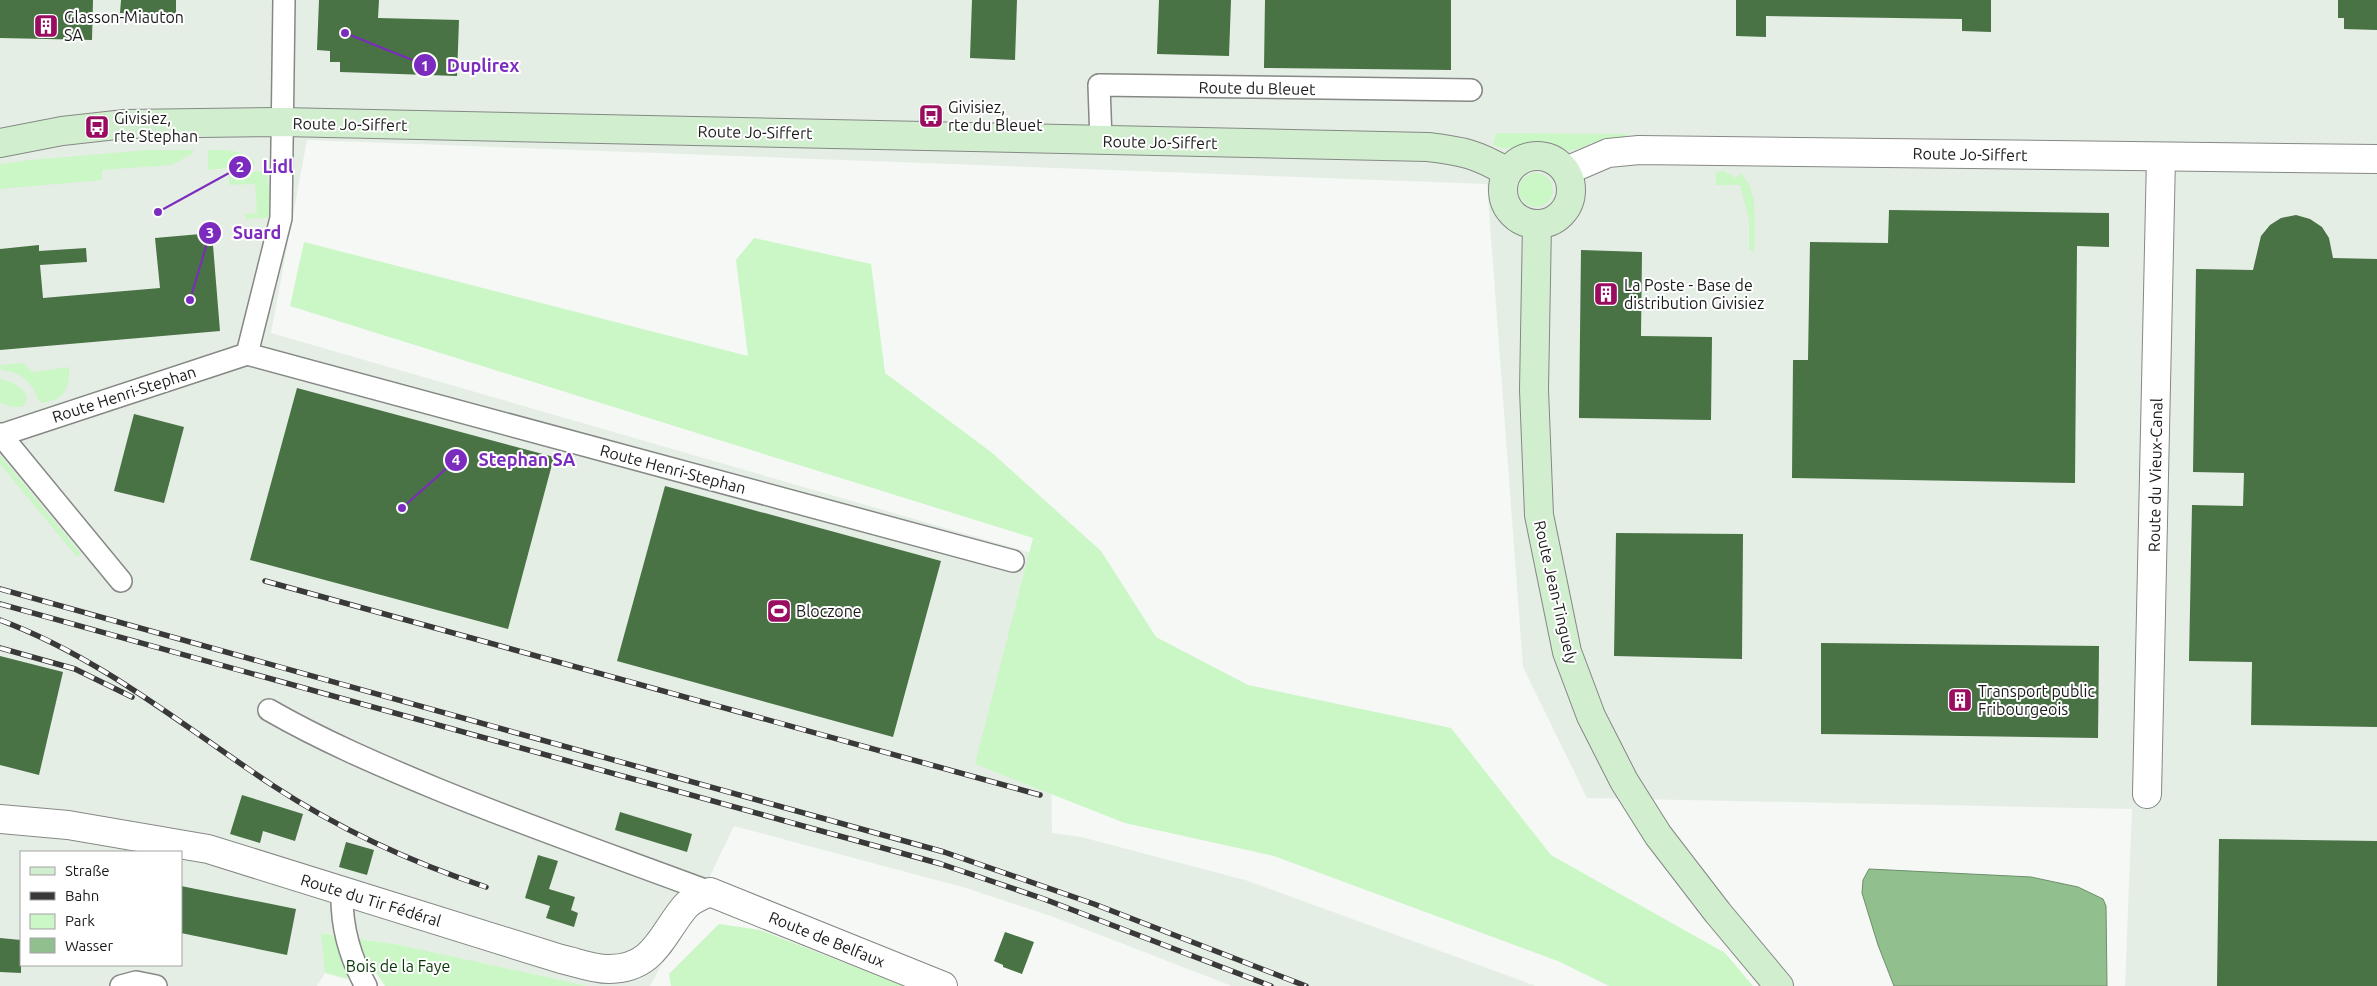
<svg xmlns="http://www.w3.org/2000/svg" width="2377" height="986" font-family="Ubuntu,sans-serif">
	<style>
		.built { fill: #e5eee5; fill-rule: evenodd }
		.green { fill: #cbf6c6 }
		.water { fill: #92bf8e; stroke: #6e8e6b }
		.building { fill: #497245 }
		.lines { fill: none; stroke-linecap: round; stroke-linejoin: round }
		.minor-casing { stroke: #858885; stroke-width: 24 }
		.tertiary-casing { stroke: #858885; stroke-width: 30 }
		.secondary-casing { stroke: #858885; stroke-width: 30 }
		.minor { stroke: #fff; stroke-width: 21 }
		.tertiary { stroke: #fff; stroke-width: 28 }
		.secondary { stroke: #d1eecf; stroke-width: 28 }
		.rail-casing { stroke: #383938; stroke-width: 5.5 }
		.rail { stroke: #fff; stroke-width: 4; stroke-dasharray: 11; stroke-linecap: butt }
		.labels { text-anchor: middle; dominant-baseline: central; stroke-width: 4; stroke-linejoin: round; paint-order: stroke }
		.poi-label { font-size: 16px; fill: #191a19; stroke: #fff; text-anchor: start }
		.street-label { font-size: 16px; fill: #191a19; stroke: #fff }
		.park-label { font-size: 16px; fill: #063605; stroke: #fff }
		.leader { fill: none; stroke: #7b2cbf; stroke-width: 2 }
		.callout-dot { fill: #7b2cbf; stroke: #fff; stroke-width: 2 }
		.mark-label { font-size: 15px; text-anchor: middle; font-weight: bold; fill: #fff }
		.callout-label { font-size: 18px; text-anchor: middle; font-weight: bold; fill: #7b2cbf; stroke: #fff; stroke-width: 4; stroke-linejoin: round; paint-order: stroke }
	</style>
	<rect width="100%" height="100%" fill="#f5f8f5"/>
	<path class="built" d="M0,0H2377V986H2125L2132,809L1587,798L1523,667L1487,184L307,140L271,333L1049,558L1052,833L1081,837L1245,880L1536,986H1232L1051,916L966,888L734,826L708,880L650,986H588L400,945L322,933L325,973L317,986H0ZM21,852H181V965H21Z"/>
	<g class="green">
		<path d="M1496,133L1627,134V137C1615,138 1603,139 1592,143C1586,145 1580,149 1574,150C1560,153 1548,145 1535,144C1520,144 1508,153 1493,145Z"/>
		<polygon points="147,150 194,150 193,153 172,165 102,170 102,180 0,189 0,164 30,160"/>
		<path d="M208,150C226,150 241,149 255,162L254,165L208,170Z"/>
		<polygon points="266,171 271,197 269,216 266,218 246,219 244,214 257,213 255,184 229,185 229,175"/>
		<polygon points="1724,171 1736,178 1741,173 1749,184 1754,200 1755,219 1754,252 1749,249 1749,220 1740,185 1716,185 1716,172"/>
		<circle cx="1536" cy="190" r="17"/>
		<polygon points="754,238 871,264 885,373 991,452 1101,551 1156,637 1248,685 1451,728 1551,855 1725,953 1753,986 1609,986 1558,961 1274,856 1125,823 975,764 1033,538 290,306 304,242 748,356 736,260"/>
		<path d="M23,363L32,372L69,367C70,390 64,399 42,403C36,399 37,395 34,390C25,375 15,373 0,369V365Z"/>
		<path d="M0,379C12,381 37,393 22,407H12L0,403Z"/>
		<polygon points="0,455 81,554 77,557 0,464"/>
		<polygon points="719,924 760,930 904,986 671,986 669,974"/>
		<polygon points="321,933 400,945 588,986 385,986 368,960 348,964 347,979 325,973"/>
	</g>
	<polygon class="water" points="1869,869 2031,877 2078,887 2103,899 2106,906 2107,986 1894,986 1878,945 1862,893 1863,880"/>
	<g class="building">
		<polygon points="0,0 93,0 92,40 0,38"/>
		<polygon points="121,0 176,0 176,14 120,13"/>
		<polygon points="319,0 379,0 378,18 459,20 457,76 340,72 340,62 330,62 330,51 317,50"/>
		<polygon points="972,0 1017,0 1015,60 970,58"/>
		<polygon points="1159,0 1231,0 1229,56 1157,54"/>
		<polygon points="1265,0 1451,0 1451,70 1264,68"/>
		<polygon points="1736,0 1991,0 1991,32 1962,31 1962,19 1766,16 1766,37 1736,36"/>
		<polygon points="2338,0 2377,0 2377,30 2344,29 2344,18 2338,18"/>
		<polygon points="1889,210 2109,213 2109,247 2077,246 2075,483 1792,478 1793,360 1808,360 1810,242 1888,243"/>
		<polygon points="2296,215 2310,219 2322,227 2329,238 2333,258 2377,259 2377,727 2251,725 2252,662 2189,661 2192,505 2243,506 2244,473 2193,472 2196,269 2253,270 2261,236 2270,225 2281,218"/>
		<polygon points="212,233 220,331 0,350 0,249 39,245 39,251 86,248 87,262 40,265 43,298 160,288 155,238"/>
		<polygon points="1581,250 1642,252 1641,336 1712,337 1711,420 1579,418"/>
		<polygon points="297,388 554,457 508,629 250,560"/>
		<polygon points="134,414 184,427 164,503 114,491"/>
		<polygon points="665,486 941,561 893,737 617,661"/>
		<polygon points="1616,533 1743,534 1742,659 1614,656"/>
		<polygon points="1821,643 2099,646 2098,738 1821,734"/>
		<polygon points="0,656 63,672 39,775 0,765"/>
		<polygon points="242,795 303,814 295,841 263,831 260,843 230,834"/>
		<polygon points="620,812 692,834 687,852 615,830"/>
		<polygon points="2219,839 2377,841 2377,986 2217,986"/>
		<polygon points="346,842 374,850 367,875 339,867"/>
		<polygon points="538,855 558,861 549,889 575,897 571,910 578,913 574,927 546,918 550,906 525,898"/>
		<polygon points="181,886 296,909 287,955 181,933"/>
		<polygon points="1005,932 1034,942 1022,974 1003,967 1003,965 994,961"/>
		<polygon points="0,938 21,940 21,973 0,972"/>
	</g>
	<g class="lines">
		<defs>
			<g id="minor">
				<polyline points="1101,141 1099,85 1471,90"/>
				<polyline points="247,354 1013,561"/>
				<polyline points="0,434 121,581"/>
				<polyline points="1,435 247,354 281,218 284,0"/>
				<path d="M269,710C323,741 379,765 437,789C527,826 619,858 710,892"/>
				<path d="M342,891C341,925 349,956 366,986"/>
				<polyline points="121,986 136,982 156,986"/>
			</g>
			<g id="tertiary">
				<polyline points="1566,171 1608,153 1639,150 2377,159"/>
				<polyline points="2147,794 2161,157"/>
				<path d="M0,819L68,825L208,849L561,959C576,962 595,970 610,969C654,968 661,936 684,908C690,900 701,896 710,892L943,986"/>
			</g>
			<g id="secondary">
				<path d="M0,143L62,131L125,124L282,122L1428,147C1462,151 1477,154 1507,172"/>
				<circle cx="1537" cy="190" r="34"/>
				<polyline points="1537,224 1534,390 1539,515 1567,652 1591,716 1624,781 1658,835 1718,913 1779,986"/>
			</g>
		</defs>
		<use href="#minor" class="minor-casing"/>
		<use href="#tertiary" class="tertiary-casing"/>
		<use href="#secondary" class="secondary-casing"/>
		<use href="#minor" class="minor"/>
		<use href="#tertiary" class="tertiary"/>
		<use href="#secondary" class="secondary"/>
		<defs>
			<g id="rail">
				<polyline points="265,581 1040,795"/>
				<polyline points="0,589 944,852 1094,904 1306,986"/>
				<polyline points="0,604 941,864 1044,899 1271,986"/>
				<path d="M0,620C100,657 183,726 272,785C339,829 410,862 486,887"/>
				<polyline points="0,648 75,669 132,697"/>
			</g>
		</defs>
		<use href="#rail" class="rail-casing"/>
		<use href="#rail" class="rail"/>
	</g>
	<defs>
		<symbol id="building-square" viewBox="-11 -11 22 22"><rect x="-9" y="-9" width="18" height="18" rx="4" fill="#990c5f" stroke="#fff"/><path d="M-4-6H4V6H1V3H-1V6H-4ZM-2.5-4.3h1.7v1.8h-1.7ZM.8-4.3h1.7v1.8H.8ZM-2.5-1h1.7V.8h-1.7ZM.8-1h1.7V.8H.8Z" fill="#fff"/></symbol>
		<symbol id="bus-square" viewBox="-11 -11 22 22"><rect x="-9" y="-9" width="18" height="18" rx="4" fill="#990c5f" stroke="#fff"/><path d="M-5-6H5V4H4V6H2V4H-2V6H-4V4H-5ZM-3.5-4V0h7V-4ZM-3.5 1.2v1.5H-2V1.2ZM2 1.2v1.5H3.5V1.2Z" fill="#fff"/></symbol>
		<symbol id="stadium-square" viewBox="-11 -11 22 22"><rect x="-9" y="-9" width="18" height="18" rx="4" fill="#990c5f" stroke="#fff"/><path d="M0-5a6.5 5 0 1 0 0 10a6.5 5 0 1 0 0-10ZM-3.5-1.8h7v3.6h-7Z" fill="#fff"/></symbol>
	</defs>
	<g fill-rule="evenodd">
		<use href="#building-square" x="32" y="12" width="28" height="28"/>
		<use href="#bus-square" x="917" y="102" width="28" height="28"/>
		<use href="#bus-square" x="83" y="113" width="28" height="28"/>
		<use href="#building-square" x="1592" y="280" width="28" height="28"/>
		<use href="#stadium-square" x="765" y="597" width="28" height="28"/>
		<use href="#building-square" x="1946" y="686" width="28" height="28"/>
	</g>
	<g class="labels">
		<g class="poi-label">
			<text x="64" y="17">Glasson-Miauton<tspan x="64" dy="18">SA</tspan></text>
			<text x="948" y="107">Givisiez,<tspan x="948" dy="18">rte du Bleuet</tspan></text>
			<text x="114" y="118">Givisiez,<tspan x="114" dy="18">rte Stephan</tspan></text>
			<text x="1624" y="285">La Poste - Base de<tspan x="1624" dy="18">distribution Givisiez</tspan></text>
			<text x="796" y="611">Bloczone</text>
			<text x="1978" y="691">Transport public<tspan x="1978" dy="18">Fribourgeois</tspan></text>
		</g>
		<g class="street-label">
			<text transform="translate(1257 88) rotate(1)">Route du Bleuet</text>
			<text transform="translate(350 124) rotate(1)">Route Jo-Siffert</text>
			<text transform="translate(755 132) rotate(1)">Route Jo-Siffert</text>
			<text transform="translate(1160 142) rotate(1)">Route Jo-Siffert</text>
			<text transform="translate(1970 154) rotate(1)">Route Jo-Siffert</text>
			<text transform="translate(124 394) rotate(-18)">Route Henri-Stephan</text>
			<text transform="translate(673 469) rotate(15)">Route Henri-Stephan</text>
			<text transform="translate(2155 475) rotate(-89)">Route du Vieux-Canal</text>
			<text transform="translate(1556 592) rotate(77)">Route Jean-Tinguely</text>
			<text transform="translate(371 900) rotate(17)">Route du Tir Fédéral</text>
			<text transform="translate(827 939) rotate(22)">Route de Belfaux</text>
		</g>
		<g class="park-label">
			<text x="398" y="966">Bois de la Faye</text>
		</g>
	</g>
	<path class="leader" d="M345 33L425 65M158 212L240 167M190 300L210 233M402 508L456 460"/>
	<g class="callout-dot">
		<circle cx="345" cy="33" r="5"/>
		<circle cx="158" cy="212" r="5"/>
		<circle cx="190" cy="300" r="5"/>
		<circle cx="402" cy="508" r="5"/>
		<circle cx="425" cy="65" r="12"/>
		<circle cx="240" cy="167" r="12"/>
		<circle cx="210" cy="233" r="12"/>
		<circle cx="456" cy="460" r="12"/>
	</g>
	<g class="mark-label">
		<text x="425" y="71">1</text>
		<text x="240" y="172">2</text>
		<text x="210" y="238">3</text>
		<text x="456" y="465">4</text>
	</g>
	<g class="callout-label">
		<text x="483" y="72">Duplirex</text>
		<text x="278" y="173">Lidl</text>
		<text x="257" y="239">Suard</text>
		<text x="527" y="466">Stephan SA</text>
	</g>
	<rect x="20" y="851" width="162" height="115" fill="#ffffff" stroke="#a3a3a3"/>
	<rect x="30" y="867" width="25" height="8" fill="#d1eecf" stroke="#a3a3a3"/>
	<text x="65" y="876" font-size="15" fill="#191a19">Straße</text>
	<rect x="30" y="892" width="25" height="8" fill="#383938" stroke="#a3a3a3"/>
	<text x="65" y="901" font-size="15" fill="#191a19">Bahn</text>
	<rect x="30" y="914" width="25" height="15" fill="#cbf6c6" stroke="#a3a3a3"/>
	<text x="65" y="926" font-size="15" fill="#191a19">Park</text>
	<rect x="30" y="938" width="25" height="15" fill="#92bf8e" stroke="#a3a3a3"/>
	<text x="65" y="951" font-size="15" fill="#191a19">Wasser</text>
</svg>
